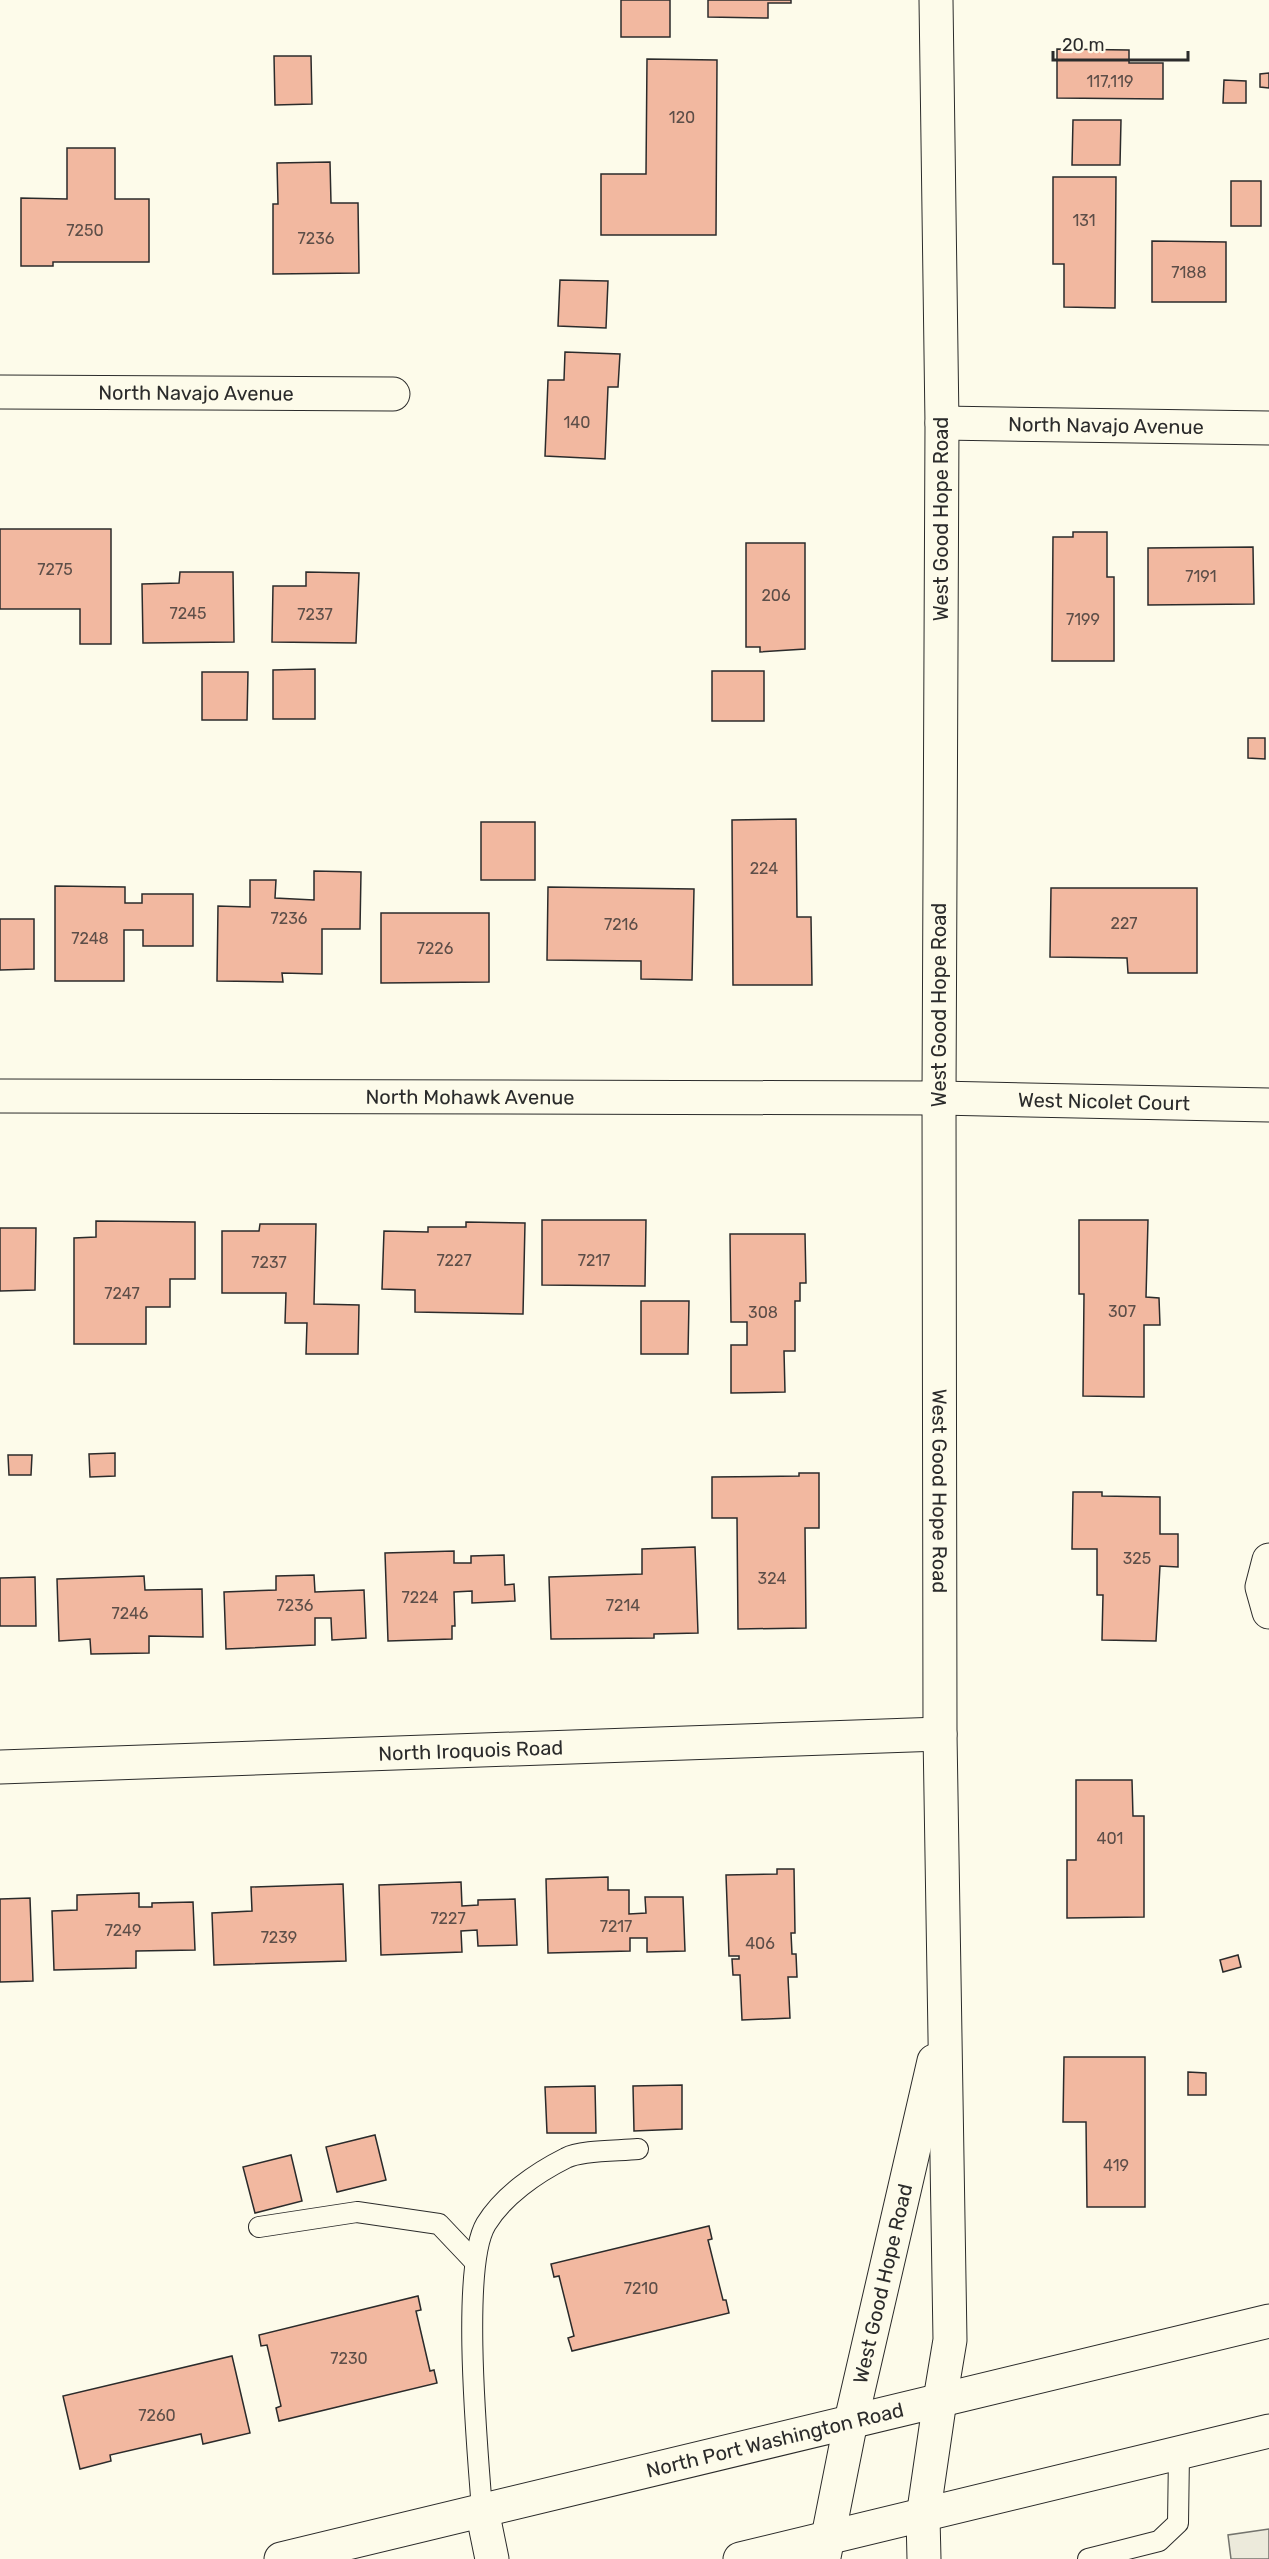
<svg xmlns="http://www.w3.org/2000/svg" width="1269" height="2559" font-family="Rubik,sans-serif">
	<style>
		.parking { fill: #eceadb; stroke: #74746e; stroke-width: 1.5 }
		.building { fill: #f2b8a0; stroke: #2b2b2b; stroke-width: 1.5 }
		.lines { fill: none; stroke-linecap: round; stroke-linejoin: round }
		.lane-casing { stroke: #2b2b2b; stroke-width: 22 }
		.street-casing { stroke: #2b2b2b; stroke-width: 35 }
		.secondary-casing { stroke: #2b2b2b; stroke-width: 35 }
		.lane { stroke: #fdfbea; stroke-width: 20 }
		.street { stroke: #fdfbea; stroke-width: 33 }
		.secondary { stroke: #fdfbea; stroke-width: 33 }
		.labels { text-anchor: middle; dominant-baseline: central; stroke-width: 4.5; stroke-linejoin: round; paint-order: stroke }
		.number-label { font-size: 16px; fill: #5d4e48 }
		.street-label { font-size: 20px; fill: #2b2b2b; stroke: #fdfbea }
	</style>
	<rect width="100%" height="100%" fill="#fdfbea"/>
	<polygon class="parking" points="1269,2529 1269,2559 1231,2559 1228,2535"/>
	<g class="building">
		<rect x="621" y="0" width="49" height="37"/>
		<polygon points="708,0 791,0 791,3 768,3 768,18 708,17"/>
		<polygon points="1057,49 1129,50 1129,63 1163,63 1163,99 1057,98"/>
		<polygon points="274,56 311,56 312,104 275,105"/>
		<polygon points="647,59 717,60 716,235 601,235 601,174 646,174"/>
		<polygon points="1269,73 1269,88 1260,87 1260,74"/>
		<polygon points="1224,80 1246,81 1246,103 1223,103"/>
		<polygon points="1073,120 1121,120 1120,165 1072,165"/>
		<polygon points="67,148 115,148 115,199 149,199 149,262 53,262 53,266 21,266 21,198 67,199"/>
		<polygon points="330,162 331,203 358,203 359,273 273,274 273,204 278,204 277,163"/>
		<polygon points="1053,177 1116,177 1115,308 1064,307 1064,264 1053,264"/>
		<rect x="1231" y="181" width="30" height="45"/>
		<polygon points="1152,241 1226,242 1226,302 1152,302"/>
		<polygon points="560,280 608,281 606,328 558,326"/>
		<polygon points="565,352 620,354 618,387 608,387 605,459 545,456 548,380 564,380"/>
		<polygon points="0,529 111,529 111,644 80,644 80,609 0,609"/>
		<polygon points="1073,532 1107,532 1107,577 1114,577 1114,661 1052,661 1053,537 1073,537"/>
		<polygon points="746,543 805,543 805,649 760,652 760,647 746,647"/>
		<polygon points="1253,547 1254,604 1148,605 1148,548"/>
		<polygon points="180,572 233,572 234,642 143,643 142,584 179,583"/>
		<polygon points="306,572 359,573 356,643 272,642 273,586 306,586"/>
		<polygon points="315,669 315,719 273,719 273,670"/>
		<rect x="712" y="671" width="52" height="50"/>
		<polygon points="202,672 248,672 247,720 202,720"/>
		<polygon points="1248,738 1265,738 1265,759 1248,758"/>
		<polygon points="796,819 797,917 811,917 812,985 733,985 732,820"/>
		<rect x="481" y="822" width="54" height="58"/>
		<polygon points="314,871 361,872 360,929 322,929 322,974 282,973 283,982 217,981 218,906 250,907 250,880 276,880 275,898 314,900"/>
		<polygon points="55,886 125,887 125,903 142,903 142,894 193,894 193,946 143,946 143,930 124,930 124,981 55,981"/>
		<polygon points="548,887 694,889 692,980 641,979 641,961 547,960"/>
		<polygon points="1051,888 1197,888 1197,973 1128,973 1127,958 1050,957"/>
		<polygon points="381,913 489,913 489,982 381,983"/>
		<polygon points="0,919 34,919 34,969 0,970"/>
		<polygon points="542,1220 646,1220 645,1286 542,1285"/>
		<polygon points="1079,1220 1148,1220 1146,1297 1159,1298 1160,1325 1144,1325 1144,1397 1083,1396 1084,1294 1079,1294"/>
		<polygon points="96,1221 195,1222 195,1279 170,1279 170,1307 146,1307 146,1344 74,1344 74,1238 96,1237"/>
		<polygon points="466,1222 525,1223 523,1314 415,1312 415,1290 382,1289 384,1231 428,1232 428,1227 466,1227"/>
		<polygon points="260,1224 316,1224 314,1304 359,1305 358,1354 306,1354 307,1323 285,1323 286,1293 222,1293 222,1231 259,1231"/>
		<polygon points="0,1228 36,1228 35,1290 0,1291"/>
		<polygon points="730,1234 805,1234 806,1283 800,1283 800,1301 795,1301 795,1351 784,1351 785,1392 731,1393 731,1345 747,1345 747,1322 731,1322"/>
		<polygon points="641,1301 689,1301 688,1354 641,1354"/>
		<polygon points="115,1453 115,1476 90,1477 89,1454"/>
		<polygon points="8,1455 32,1455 31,1475 9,1475"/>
		<polygon points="799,1473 819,1473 819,1528 805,1528 806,1628 738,1629 737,1518 712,1518 712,1477 799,1476"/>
		<polygon points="1073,1492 1102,1492 1102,1496 1160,1497 1160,1534 1178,1534 1178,1567 1160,1566 1156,1641 1102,1640 1103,1595 1097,1595 1097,1549 1072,1549"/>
		<polygon points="695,1547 698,1633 654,1634 654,1638 551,1639 549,1577 642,1574 642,1549"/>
		<polygon points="454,1551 454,1563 471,1563 471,1556 504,1555 505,1585 514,1584 515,1601 472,1603 472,1591 454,1592 455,1626 452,1626 452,1639 388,1641 385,1553"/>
		<polygon points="314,1575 315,1592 364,1590 366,1638 332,1640 331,1618 315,1618 315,1645 226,1649 224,1592 276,1590 276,1576"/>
		<polygon points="144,1576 145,1590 202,1589 203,1637 149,1636 149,1653 91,1654 90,1639 59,1641 57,1579"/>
		<polygon points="35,1577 36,1626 0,1626 0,1578"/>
		<polygon points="1076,1780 1132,1780 1133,1816 1144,1816 1144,1917 1067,1918 1067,1860 1076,1860"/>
		<polygon points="777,1869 794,1869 795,1933 791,1933 792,1954 796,1954 797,1977 788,1977 790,2018 742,2020 740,1975 733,1975 732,1959 739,1959 739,1956 729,1956 726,1875 777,1874"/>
		<polygon points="608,1877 608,1890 629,1890 629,1914 646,1913 645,1897 683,1897 685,1951 647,1952 647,1938 630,1938 630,1951 548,1953 546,1879"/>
		<polygon points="461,1882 462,1906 478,1905 478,1900 515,1899 517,1945 478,1946 477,1930 461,1931 462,1952 381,1955 379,1885"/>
		<polygon points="343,1884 346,1961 214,1965 212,1913 252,1911 251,1887"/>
		<polygon points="139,1893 139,1907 152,1907 152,1903 193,1902 195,1950 136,1951 136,1968 54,1970 52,1911 77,1910 77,1895"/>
		<polygon points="30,1898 33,1981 0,1982 0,1899"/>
		<polygon points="1238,1955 1241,1967 1223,1972 1220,1960"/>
		<polygon points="1064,2057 1145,2057 1145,2207 1087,2207 1086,2122 1063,2122"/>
		<polygon points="1188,2072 1206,2073 1206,2095 1188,2095"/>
		<polygon points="682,2085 682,2129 634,2131 633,2086"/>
		<polygon points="595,2086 596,2133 547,2133 545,2087"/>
		<polygon points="375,2135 386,2180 337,2192 326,2147"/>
		<polygon points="291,2155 302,2201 255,2213 243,2167"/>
		<polygon points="709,2226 712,2239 708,2240 723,2300 726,2300 729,2313 572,2351 568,2338 574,2336 559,2276 554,2277 551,2264"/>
		<polygon points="418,2296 421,2310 416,2311 430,2371 434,2370 437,2383 279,2421 276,2408 281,2406 267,2345 261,2346 259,2335"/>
		<polygon points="232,2356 250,2433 203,2444 201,2434 110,2455 111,2461 80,2469 63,2396"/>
	</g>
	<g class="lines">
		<defs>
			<g id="lane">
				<polyline points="259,2227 357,2212 439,2224 475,2262"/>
				<path d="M482,2510C478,2455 460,2267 486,2224C503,2196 536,2173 566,2158C581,2150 619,2151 638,2149"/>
				<polyline points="1088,2559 1159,2541 1178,2523 1179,2454"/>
			</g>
			<g id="street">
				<path id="s1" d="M936,0L942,423L939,1098L940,1734L950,2340L940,2400"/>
				<path id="s2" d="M0,392L393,394"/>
				<path id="s3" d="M942,423L1269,428"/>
				<path id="s4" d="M0,1096L939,1098L1269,1105"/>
				<polyline points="1269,1560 1262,1587 1269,1612"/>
				<path id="s5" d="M0,1767L940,1734"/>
				<path id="s6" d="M851,2421L934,2061"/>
			</g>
			<g id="secondary">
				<polyline points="482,2510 492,2559"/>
				<polyline points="824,2557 851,2421"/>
				<path id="s7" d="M281,2559L1269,2321"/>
				<polyline points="740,2559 1269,2431"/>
				<polyline points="924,2559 923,2517 940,2400"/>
			</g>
		</defs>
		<use href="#lane" class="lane-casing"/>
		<use href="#street" class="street-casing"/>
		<use href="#secondary" class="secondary-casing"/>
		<use href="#lane" class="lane"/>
		<use href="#street" class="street"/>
		<use href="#secondary" class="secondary"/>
	</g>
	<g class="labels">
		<g class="number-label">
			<text x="1110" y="81">117,119</text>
			<text x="682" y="117">120</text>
			<text x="1084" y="220">131</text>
			<text x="85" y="230">7250</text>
			<text x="316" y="238">7236</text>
			<text x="1189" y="272">7188</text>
			<text x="577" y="422">140</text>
			<text x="55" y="569">7275</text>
			<text x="1201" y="576">7191</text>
			<text x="776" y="595">206</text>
			<text x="188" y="613">7245</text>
			<text x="315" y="614">7237</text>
			<text x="1083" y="619">7199</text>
			<text x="764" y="868">224</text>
			<text x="289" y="918">7236</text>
			<text x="1124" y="923">227</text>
			<text x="621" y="924">7216</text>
			<text x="90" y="938">7248</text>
			<text x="435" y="948">7226</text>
			<text x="454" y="1260">7227</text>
			<text x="594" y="1260">7217</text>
			<text x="269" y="1262">7237</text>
			<text x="122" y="1293">7247</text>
			<text x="1122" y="1311">307</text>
			<text x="763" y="1312">308</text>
			<text x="1137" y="1558">325</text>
			<text x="772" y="1578">324</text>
			<text x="420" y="1597">7224</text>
			<text x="295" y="1605">7236</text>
			<text x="623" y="1605">7214</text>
			<text x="130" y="1613">7246</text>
			<text x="1110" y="1838">401</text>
			<text x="448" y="1918">7227</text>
			<text x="616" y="1926">7217</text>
			<text x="123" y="1930">7249</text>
			<text x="279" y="1937">7239</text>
			<text x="760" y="1943">406</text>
			<text x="1116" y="2165">419</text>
			<text x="641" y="2288">7210</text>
			<text x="349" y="2358">7230</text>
			<text x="157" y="2415">7260</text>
		</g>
		<g class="street-label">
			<text stroke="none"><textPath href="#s2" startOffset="196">North Navajo Avenue</textPath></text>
			<text stroke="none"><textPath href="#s3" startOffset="164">North Navajo Avenue</textPath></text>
			<text transform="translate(941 519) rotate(-90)">West Good Hope Road</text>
			<text transform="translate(939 1005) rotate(-90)">West Good Hope Road</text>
			<text stroke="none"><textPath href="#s4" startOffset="470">North Mohawk Avenue</textPath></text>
			<text stroke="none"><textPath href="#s4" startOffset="1104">West Nicolet Court</textPath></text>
			<text stroke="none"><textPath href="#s1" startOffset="1491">West Good Hope Road</textPath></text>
			<text stroke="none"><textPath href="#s5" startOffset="471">North Iroquois Road</textPath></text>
			<text stroke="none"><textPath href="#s6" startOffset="141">West Good Hope Road</textPath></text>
			<text stroke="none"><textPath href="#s7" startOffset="508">North Port Washington Road</textPath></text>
		</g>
	</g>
	<path d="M1053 51v9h135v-9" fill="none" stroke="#2b2b2b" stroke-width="3"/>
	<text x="1062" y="51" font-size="18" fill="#2b2b2b" stroke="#fdfbea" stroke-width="4.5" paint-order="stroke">20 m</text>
</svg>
